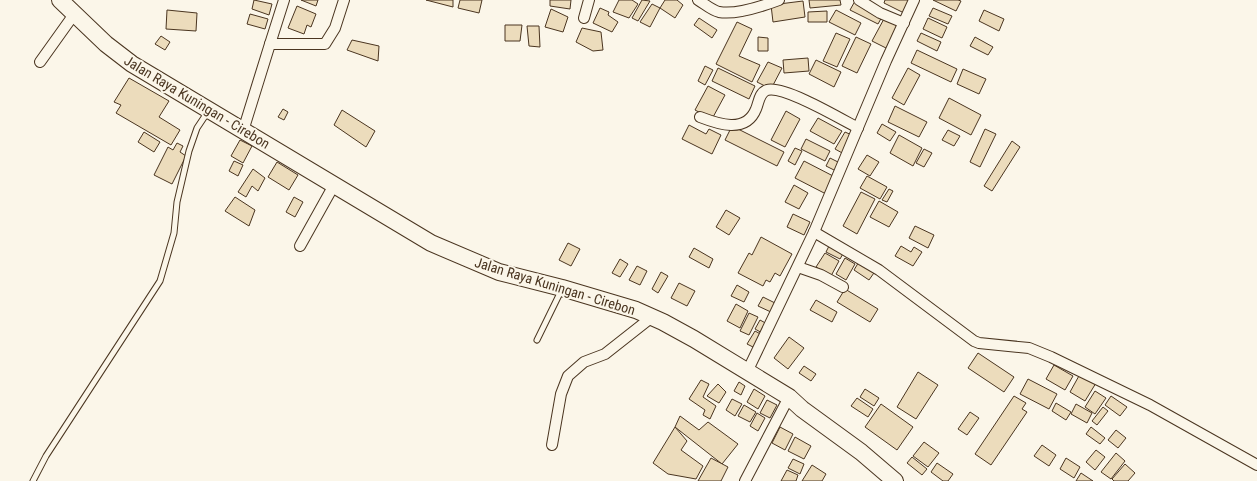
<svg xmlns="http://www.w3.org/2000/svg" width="1257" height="481" font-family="'Roboto Condensed',sans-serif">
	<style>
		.building { fill: #ecdcbc; stroke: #4a3520 }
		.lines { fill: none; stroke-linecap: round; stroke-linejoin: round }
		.service-casing { stroke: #4a3520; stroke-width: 7 }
		.minor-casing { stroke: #4a3520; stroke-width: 12 }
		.trunk-casing { stroke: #4a3520; stroke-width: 18 }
		.service { stroke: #fbf6e9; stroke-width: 5 }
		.minor { stroke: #fbf6e9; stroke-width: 10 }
		.trunk { stroke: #fbf6e9; stroke-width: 16 }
		.labels { text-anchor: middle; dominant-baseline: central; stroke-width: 4; stroke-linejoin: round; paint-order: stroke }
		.street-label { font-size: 14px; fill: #4a3520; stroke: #fbf6e9 }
	</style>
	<rect width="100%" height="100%" fill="#fbf6e9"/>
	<g class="building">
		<polygon points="254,0 272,4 269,15 252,9"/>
		<polygon points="301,0 318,0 316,6"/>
		<polygon points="426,0 453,0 453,7"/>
		<polygon points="460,0 482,0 479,13 458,8"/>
		<polygon points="550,0 571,0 570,9 550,6"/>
		<polygon points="619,0 632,0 638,4 629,18 613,12"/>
		<polygon points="642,0 650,1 638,21 632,18"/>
		<polygon points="665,0 677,0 683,5 675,18 660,8"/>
		<polygon points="809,0 840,0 841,5 810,8"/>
		<polygon points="885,0 912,0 904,13 884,3"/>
		<polygon points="933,0 958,0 961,1 956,11"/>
		<polygon points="803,1 805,17 773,22 771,5"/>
		<polygon points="855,1 883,15 878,24 850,10"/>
		<polygon points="652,4 660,8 650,27 640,22"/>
		<polygon points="297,6 316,14 311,27 307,25 304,34 288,28"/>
		<polygon points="600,8 609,12 608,15 618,22 612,32 593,23"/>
		<polygon points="933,8 952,16 948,24 929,16"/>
		<polygon points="551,9 568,17 563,32 545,27"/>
		<polygon points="167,10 197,13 196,31 166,29"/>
		<polygon points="836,10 861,23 855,35 829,22"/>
		<polygon points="984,10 1004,19 999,31 979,21"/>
		<polygon points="827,11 827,22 808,22 808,12"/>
		<polygon points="250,14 268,19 265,29 247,24"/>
		<polygon points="885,17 900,25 888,49 872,41"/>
		<polygon points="699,18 717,30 712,38 694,25"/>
		<polygon points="928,18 947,27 942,38 923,29"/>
		<polygon points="737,22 752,29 739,56 760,65 752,82 716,64"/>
		<polygon points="505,25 522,25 520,41 505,41"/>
		<polygon points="527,26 539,26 540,47 529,46"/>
		<polygon points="582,28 601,32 603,50 593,51 576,42"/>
		<polygon points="836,33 850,39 837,67 823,61"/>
		<polygon points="921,33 941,42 937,51 917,41"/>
		<polygon points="161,36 170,42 165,50 155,44"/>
		<polygon points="758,37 768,38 768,51 758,51"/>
		<polygon points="856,37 871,44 857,73 842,66"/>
		<polygon points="975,37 993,47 988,55 970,46"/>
		<polygon points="352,40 379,46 378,61 347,50"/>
		<polygon points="917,50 957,69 951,82 911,63"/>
		<polygon points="808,58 809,71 784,73 783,60"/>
		<polygon points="816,60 841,72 834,87 809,74"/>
		<polygon points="768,62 782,68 771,89 757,82"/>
		<polygon points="705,66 713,70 705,85 698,81"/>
		<polygon points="718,68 755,86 749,99 712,81"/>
		<polygon points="908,68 920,75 904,105 892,98"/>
		<polygon points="963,69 986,79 979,94 957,84"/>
		<polygon points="129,78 169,101 159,117 180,130 171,145 116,113 121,105 114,102"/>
		<polygon points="708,86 725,95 712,119 695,110"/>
		<polygon points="949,98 981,115 971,135 939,118"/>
		<polygon points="895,106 927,122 919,137 888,122"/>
		<polygon points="283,109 288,112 284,120 278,117"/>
		<polygon points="342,110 375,131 366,147 334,125"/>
		<polygon points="786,111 800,119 785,147 771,140"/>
		<polygon points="818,118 842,131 834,144 810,131"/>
		<polygon points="882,124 896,132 890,141 877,133"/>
		<polygon points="689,125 706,134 709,129 721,135 712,154 682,139"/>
		<polygon points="732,126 784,152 777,166 725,140"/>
		<polygon points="985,129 996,134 980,167 970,162"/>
		<polygon points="948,130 960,136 954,146 942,140"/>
		<polygon points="144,132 160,142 154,152 138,142"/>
		<polygon points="845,132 854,136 844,154 835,149"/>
		<polygon points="899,135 922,148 913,166 890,153"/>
		<polygon points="806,139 830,151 825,161 801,149"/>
		<polygon points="240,140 252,146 243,163 231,156"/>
		<polygon points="1012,141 1020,147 992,191 984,186"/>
		<polygon points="177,143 183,146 180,152 186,156 172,184 154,175 168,147 173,150"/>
		<polygon points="795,148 802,151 795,165 788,161"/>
		<polygon points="924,149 932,153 924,167 916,163"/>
		<polygon points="867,155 879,162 870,176 858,169"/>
		<polygon points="830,158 842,164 838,172 826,166"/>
		<polygon points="234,161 243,165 238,176 229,171"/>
		<polygon points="804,161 835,177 826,194 795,178"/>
		<polygon points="277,162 298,175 289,190 268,177"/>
		<polygon points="253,169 265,178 258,191 252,186 246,197 238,192"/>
		<polygon points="867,176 887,187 880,199 860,188"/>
		<polygon points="794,185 808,193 799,209 785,202"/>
		<polygon points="889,189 893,191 887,202 882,200"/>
		<polygon points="861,192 875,199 857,234 843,226"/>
		<polygon points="235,197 255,210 249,226 225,211"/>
		<polygon points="294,197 303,202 295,217 286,212"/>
		<polygon points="879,201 898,212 889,227 870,217"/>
		<polygon points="726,210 740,218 729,235 716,227"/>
		<polygon points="793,214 810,222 804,235 787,227"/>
		<polygon points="915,226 934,235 928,248 909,238"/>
		<polygon points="761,237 792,254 780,276 775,273 770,282 766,280 763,286 738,273 749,253 752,255"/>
		<polygon points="568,243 580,249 571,266 559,260"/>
		<polygon points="830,244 844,252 840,259 826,252"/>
		<polygon points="901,246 911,252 914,247 922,252 913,266 895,256"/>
		<polygon points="694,248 713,259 709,268 689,257"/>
		<polygon points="825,253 839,261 831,276 816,267"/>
		<polygon points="845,258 855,264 846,280 836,274"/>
		<polygon points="620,259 628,264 620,277 612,273"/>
		<polygon points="860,260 876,270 869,280 854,270"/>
		<polygon points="637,266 647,271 640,285 629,280"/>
		<polygon points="661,272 668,276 658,293 652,289"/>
		<polygon points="679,283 695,291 687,306 671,298"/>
		<polygon points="737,285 749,292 744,302 731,296"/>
		<polygon points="845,289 878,309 870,322 837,302"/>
		<polygon points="763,297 777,304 773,313 758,306"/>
		<polygon points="816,300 837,312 832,322 810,310"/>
		<polygon points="736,304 748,311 740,328 727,321"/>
		<polygon points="749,313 758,317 749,335 740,331"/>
		<polygon points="760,320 769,325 764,334 755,329"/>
		<polygon points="755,331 764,336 757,349 747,344"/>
		<polygon points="789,337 804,348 788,369 774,358"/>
		<polygon points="978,353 1014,377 1004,392 968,368"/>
		<polygon points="1054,365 1073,376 1065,390 1046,379"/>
		<polygon points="804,366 816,374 811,381 799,373"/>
		<polygon points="918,372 938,385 916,419 897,407"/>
		<polygon points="1080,374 1096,383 1085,401 1070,392"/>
		<polygon points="1028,379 1057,394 1049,409 1020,394"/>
		<polygon points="701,380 709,384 703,397 716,406 710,419 703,415 705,410 689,399"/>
		<polygon points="739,382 745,386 741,395 734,391"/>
		<polygon points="718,384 726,392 719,403 707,396"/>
		<polygon points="754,389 765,396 758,409 747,402"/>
		<polygon points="865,389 879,398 874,406 860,397"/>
		<polygon points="1095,391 1106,398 1095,414 1085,407"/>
		<polygon points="1014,396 1026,403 1022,409 1027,412 991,465 975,454"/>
		<polygon points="1111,396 1127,407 1120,416 1105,405"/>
		<polygon points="857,398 873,409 868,417 851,406"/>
		<polygon points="732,399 742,404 735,416 726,410"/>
		<polygon points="767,400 777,405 770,418 760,413"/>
		<polygon points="1056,403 1071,412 1066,420 1052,411"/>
		<polygon points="881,404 913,427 897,450 865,427"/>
		<polygon points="1076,404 1092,413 1087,423 1071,414"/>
		<polygon points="744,405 756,412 750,422 738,416"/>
		<polygon points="1103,407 1108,411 1097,425 1092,421"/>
		<polygon points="970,412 979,418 967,435 958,429"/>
		<polygon points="757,413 765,418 758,431 750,426"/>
		<polygon points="680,416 699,430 708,422 738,444 722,464 675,427"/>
		<polygon points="675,427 687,441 681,450 703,466 696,479 668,474 653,463"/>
		<polygon points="780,427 793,434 785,450 772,443"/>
		<polygon points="1091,427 1105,438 1100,444 1086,434"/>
		<polygon points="1116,430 1126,438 1118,448 1108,440"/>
		<polygon points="795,437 811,446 804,459 788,451"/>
		<polygon points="924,442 939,453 928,467 913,456"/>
		<polygon points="1042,445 1056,455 1049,466 1034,456"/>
		<polygon points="1096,450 1105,457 1095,470 1086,462"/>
		<polygon points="1116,453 1125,461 1111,479 1101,472"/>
		<polygon points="912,457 927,469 922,475 907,463"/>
		<polygon points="711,458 728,467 721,481 698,481"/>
		<polygon points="1066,458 1080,467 1074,478 1060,469"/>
		<polygon points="793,459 804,464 800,474 788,468"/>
		<polygon points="937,463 953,474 948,481 943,481 931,472"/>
		<polygon points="1125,464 1135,473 1128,481 1114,481 1112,479"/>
		<polygon points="812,465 826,474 822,481 802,481"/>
		<polygon points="787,470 798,475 796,481 781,481"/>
		<polygon points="1081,473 1093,481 1076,481"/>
	</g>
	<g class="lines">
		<defs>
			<g id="service">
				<polyline points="537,340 561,291"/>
				<polyline points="33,481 46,456 160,281 174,233 177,202 189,151 197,128 207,113"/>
			</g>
			<g id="minor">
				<path d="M698,0C705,4 711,10 719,12C736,15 763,6 779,0"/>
				<polyline points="859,0 880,13 904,23"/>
				<polyline points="584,18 589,0"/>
				<polyline points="270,44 284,0"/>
				<polyline points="40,62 75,13"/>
				<path d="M700,117C718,124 746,134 756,109C759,102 759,93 767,90C784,85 841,119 858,128"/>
				<polyline points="243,131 270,44 325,44 335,28 344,0"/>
				<polyline points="814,232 879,270 974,341 979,343 1029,348 1051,357 1150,405 1257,465"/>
				<polyline points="300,246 334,185"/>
				<polyline points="798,267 821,275 843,287"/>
				<polyline points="747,372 814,232 886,61 914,0"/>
				<polyline points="552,445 561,394 568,376 584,362 605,354 652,317"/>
				<polyline points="745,481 789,397"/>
			</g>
			<polyline id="trunk" points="60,0 106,44 132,64 431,243 499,272 562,288 636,310 663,322 694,339 789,397 802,409 861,452 895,481"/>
		</defs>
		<use href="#service" class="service-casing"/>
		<use href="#minor" class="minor-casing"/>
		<use href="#trunk" class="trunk-casing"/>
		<use href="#service" class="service"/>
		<use href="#minor" class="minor"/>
		<use href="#trunk" class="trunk"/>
	</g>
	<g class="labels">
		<g class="street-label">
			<text transform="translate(197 102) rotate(31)">Jalan Raya Kuningan - Cirebon</text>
			<text transform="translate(555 286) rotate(17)">Jalan Raya Kuningan - Cirebon</text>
		</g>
	</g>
</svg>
